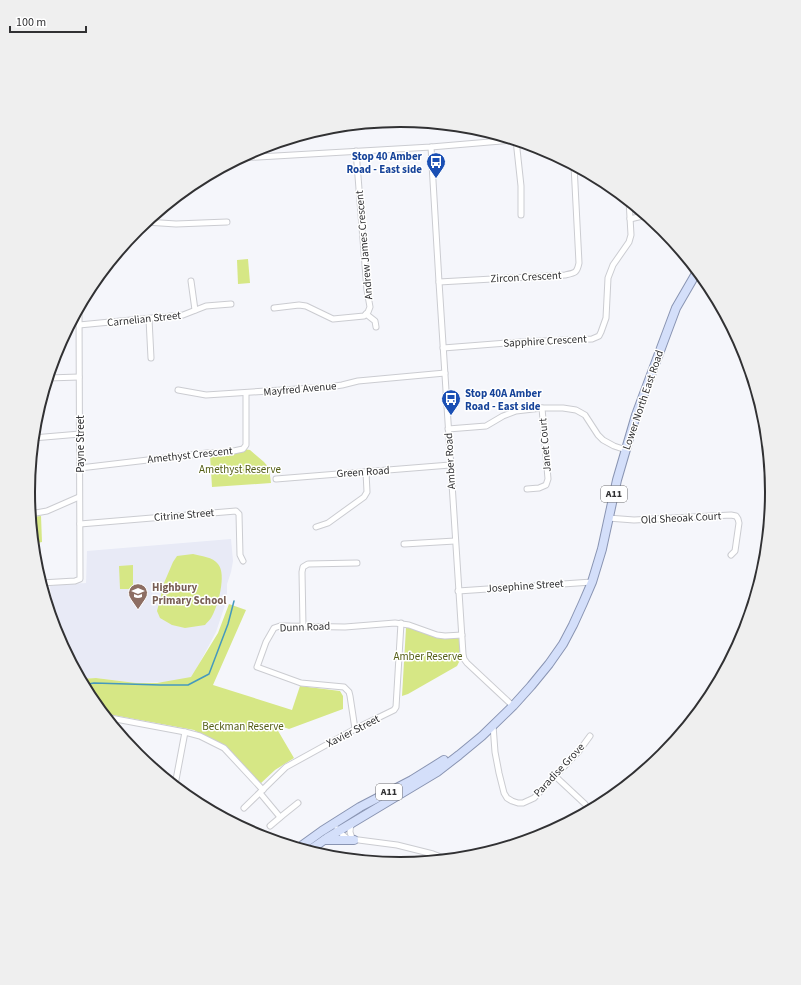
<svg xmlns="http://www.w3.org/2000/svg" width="801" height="985" font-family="'Source Sans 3',sans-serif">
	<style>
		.built { fill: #e8eaf6 }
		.green { fill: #d6e785 }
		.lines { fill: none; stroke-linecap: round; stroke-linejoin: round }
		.stream { stroke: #4599bd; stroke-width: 1.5 }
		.street-casing { stroke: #cbccd1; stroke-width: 7 }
		.primary-casing { stroke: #8994b2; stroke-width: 10 }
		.street { stroke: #fff; stroke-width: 5 }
		.primary { stroke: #d4dffa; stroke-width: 8 }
		.labels { text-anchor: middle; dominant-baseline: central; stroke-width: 3; stroke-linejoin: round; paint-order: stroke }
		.shield { fill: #fff; stroke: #6f6f70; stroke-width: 1 }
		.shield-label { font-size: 10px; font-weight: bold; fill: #313133 }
		.transit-label { font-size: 11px; font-weight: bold; fill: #164399; stroke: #fff; text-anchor: end }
		.street-label { font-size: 11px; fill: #313133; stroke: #fff }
		.park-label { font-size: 11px; fill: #545e16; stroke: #fff }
		.education-label { font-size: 11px; font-weight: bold; fill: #785e54; stroke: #fff; text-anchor: start }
		.rim { fill: none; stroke: #313133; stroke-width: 2 }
	</style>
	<rect width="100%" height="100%" fill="#f5f6fb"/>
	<polygon class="built" points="231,539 233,561 231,572 227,584 227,593 225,605 216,632 190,681 136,683 96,678 80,679 56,635 50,615 52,615 52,606 50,586 68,584 86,583 87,551"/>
	<g class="green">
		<polygon points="248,259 250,283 238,284 237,260"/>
		<polygon points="741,343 745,350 750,367 743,369 736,345"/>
		<polygon points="243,449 250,450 264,462 269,468 271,483 212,487 210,455 240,452"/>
		<polygon points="41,516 42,542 33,544 30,517"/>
		<path d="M193,554C201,556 213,557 218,564C227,574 218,607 211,618C210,620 207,622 205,625L185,628L172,625L160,618L157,611L164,583L173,562L177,556Z"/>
		<polygon points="133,565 133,589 120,589 119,566"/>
		<polygon points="229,604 246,610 213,685 292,710 300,686 340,691 343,696 343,709 289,729 274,724 294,758 275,770 260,784 224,748 194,730 102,713 102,708 97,707 91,699 80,679 96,678 136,683 157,683 191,677 218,633"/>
		<polygon points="409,625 431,633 455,636 462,641 460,660 457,666 408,694 402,696 406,628"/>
	</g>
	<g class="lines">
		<polyline class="stream" points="83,685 94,683 160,685 188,685 209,674 228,624 234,601"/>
		<defs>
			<g id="street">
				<polyline points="497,134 497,141"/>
				<polyline points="516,140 521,186 521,215"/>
				<polyline points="431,147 439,282 463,654 464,659 467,663 513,706"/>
				<polyline points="239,158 431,147 514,140"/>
				<polyline points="630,219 647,215"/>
				<polyline points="146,222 176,224 227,222"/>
				<polyline points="118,252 122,250 123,247"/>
				<polyline points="191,281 195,310"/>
				<path d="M439,282L565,275C575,273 577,273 579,263L574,165"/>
				<polyline points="274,308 299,305 306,306 333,319 364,316 368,312 370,307 367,290 356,151"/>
				<polyline points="366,314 375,321 376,327"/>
				<polyline points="149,319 151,358"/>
				<polyline points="79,325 183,315 206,306 231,304"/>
				<polyline points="443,348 521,342 592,339 599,336 601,332 606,318 608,278 613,265 629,242 631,235 629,200"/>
				<polyline points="48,378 79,377"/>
				<polyline points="178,390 206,395 329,387 342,385 358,381 445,373"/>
				<polyline points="448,429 486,426 503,416 516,411 542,408 563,408 576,410 585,415 598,435 603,440 614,446 626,450"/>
				<polyline points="33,438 80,434"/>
				<polyline points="80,468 207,453 229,452 243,449 246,445 246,393"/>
				<polyline points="276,479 450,465"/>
				<polyline points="527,489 539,488 546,485 548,479 542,408"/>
				<polyline points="30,514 47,511 79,497"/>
				<polyline points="608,518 634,520 731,515 736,516 738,519 739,523 735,551 731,555"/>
				<polyline points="80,524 236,511 239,514 240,555 243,561"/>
				<polyline points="316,527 328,523 364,497 367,492 366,472"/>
				<polyline points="404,544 455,541"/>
				<polyline points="41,583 75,581 80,579 80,576 79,309"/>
				<polyline points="458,591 592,582"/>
				<polyline points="303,626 302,572 303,567 308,564 357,563"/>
				<polyline points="105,717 185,732 200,736 224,748 263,790"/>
				<polyline points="111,718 111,725"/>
				<polyline points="493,725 495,752 499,773 504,793 507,798 512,801 518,803 523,803 534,798 579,751 590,736"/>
				<polyline points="355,729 350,696 349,692 344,687 301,683 257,667 266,642 274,628 280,626 286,626 345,627 395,623 409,625 437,635 445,636 462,635"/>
				<polyline points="555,776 585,804"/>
				<polyline points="175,785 185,732"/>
				<polyline points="260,793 280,817"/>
				<polyline points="244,808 286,767 355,729 394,710 396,707 401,623"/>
				<path d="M352,823C349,830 349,834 354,840"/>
				<polyline points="270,826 283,815 298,803"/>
				<polyline points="337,829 345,837 351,839 397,845 433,854 449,860"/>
			</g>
			<g id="primary">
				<polyline points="325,840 354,840"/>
				<polyline points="297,849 322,831 360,807 412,780 444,760"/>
				<polyline points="307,852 327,838 437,772 459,755 482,736 513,706 531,686 549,664 563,644 573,625 583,603 592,582 602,549 617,480 636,415 676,308 698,270"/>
			</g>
		</defs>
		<use href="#street" class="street-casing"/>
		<use href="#primary" class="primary-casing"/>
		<use href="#street" class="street"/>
		<use href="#primary" class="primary"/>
	</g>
	<defs>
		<symbol id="bus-pin" viewBox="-11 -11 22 30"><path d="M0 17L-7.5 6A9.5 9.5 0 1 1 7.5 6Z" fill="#1a4fb4" stroke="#fff"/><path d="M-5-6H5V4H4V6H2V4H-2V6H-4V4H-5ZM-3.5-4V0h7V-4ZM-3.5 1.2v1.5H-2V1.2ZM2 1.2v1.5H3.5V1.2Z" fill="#fff"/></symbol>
		<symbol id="school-pin" viewBox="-11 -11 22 30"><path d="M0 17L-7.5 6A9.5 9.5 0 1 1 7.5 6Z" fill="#8d6e63" stroke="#fff"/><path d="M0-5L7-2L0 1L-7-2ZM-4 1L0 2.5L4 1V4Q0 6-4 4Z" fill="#fff"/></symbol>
	</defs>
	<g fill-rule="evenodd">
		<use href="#bus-pin" x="425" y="151" width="22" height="30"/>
		<use href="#bus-pin" x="440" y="388" width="22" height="30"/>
		<use href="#school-pin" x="127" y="582" width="22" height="30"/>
	</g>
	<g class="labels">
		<g class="shield">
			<rect x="601" y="486" width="26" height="16" rx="3"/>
			<rect x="376" y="784" width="26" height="16" rx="3"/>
		</g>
		<g class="shield-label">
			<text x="614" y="494">A11</text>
			<text x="389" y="792">A11</text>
		</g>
		<g class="transit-label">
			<text x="422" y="156">Stop 40 Amber<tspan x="422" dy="13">Road - East side</tspan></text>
			<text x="465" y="393" text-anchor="start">Stop 40A Amber<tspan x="465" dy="13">Road - East side</tspan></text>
		</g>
		<g class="street-label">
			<text transform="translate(364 245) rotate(-95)">Andrew James Crescent</text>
			<text transform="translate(526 277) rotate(-3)">Zircon Crescent</text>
			<text transform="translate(144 319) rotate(-6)">Carnelian Street</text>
			<text transform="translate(545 341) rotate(-3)">Sapphire Crescent</text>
			<text transform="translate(300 389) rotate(-5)">Mayfred Avenue</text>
			<text transform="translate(643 400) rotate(-71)">Lower North East Road</text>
			<text transform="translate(80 444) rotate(-90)">Payne Street</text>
			<text transform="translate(545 445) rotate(-95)">Janet Court</text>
			<text transform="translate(190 455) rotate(-6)">Amethyst Crescent</text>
			<text transform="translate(450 461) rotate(-93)">Amber Road</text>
			<text transform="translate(363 472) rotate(-4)">Green Road</text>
			<text transform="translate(184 515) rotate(-5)">Citrine Street</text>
			<text transform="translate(681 518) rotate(-3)">Old Sheoak Court</text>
			<text transform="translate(525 586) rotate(-4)">Josephine Street</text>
			<text transform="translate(305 627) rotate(-2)">Dunn Road</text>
			<text transform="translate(353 731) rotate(-27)">Xavier Street</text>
			<text transform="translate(559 770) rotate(-47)">Paradise Grove</text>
		</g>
		<g class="park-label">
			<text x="240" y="469">Amethyst Reserve</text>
			<text x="428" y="656">Amber Reserve</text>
			<text x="243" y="726">Beckman Reserve</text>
		</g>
		<g class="education-label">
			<text x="152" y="587">Highbury<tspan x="152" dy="13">Primary School</tspan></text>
		</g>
	</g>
	<path d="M0 0H801V985H0ZM35 492a365 365 0 1 1 730 0a365 365 0 1 1-730 0Z" fill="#efefef" fill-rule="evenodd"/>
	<path class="rim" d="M35 492a365 365 0 1 1 730 0a365 365 0 1 1-730 0Z"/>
	<path d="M10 26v6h76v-6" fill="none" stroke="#313133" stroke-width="2"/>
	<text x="16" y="26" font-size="12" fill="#313133" stroke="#ffffff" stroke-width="3" paint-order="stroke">100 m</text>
</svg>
